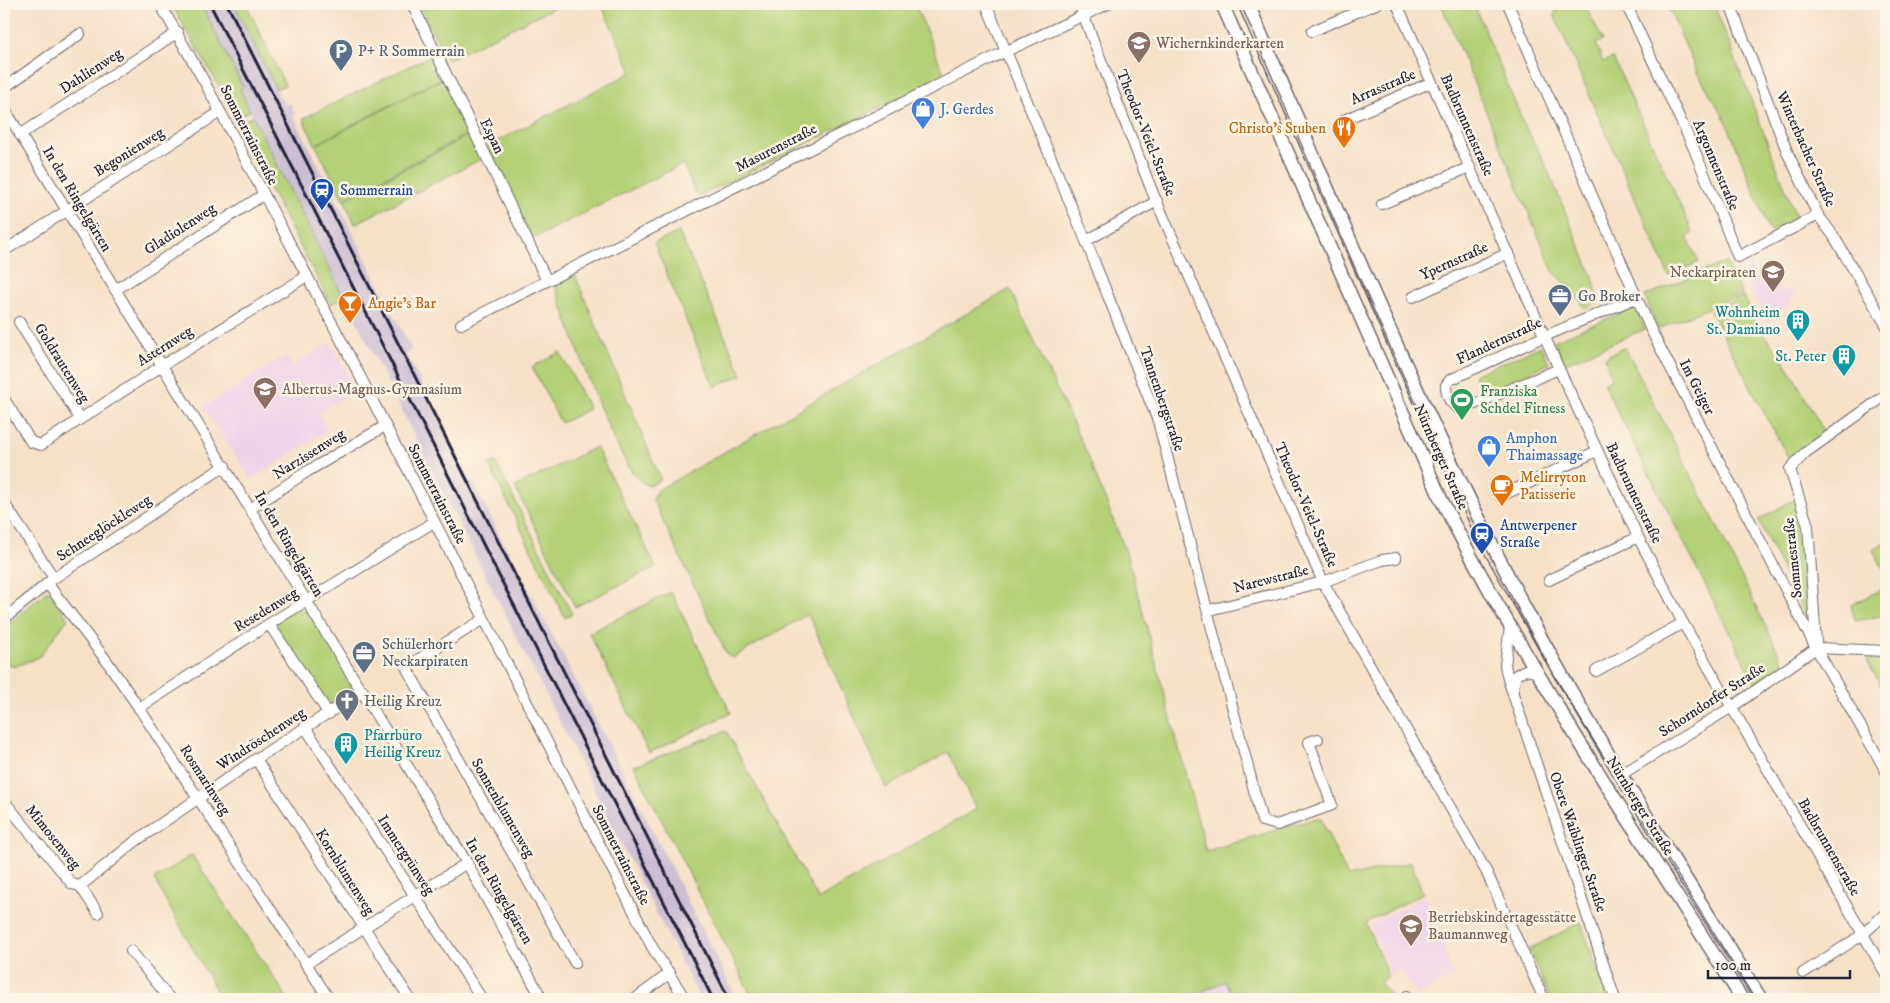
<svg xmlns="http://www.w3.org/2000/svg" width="1890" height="1003" font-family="'IM FELL DW Pica',serif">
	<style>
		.built { fill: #edd1e9 }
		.industrial { fill: #ccbfd4 }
		.green { fill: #b4d076; stroke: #6b7958 }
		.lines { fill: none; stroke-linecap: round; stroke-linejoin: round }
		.minor-casing { stroke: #6c656c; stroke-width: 12 }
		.major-casing { stroke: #6c656c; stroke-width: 15 }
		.minor { stroke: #fff; stroke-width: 10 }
		.major { stroke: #fff; stroke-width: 12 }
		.tram { stroke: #22223b; stroke-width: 1 }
		.rail { stroke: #22223b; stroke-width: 3 }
		.labels { text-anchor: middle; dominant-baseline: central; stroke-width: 5; stroke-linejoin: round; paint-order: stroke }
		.education-label { font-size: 15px; fill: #785e54; stroke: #fcf5e5; text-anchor: start }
		.service-label { font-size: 15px; fill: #4e5e75; stroke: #fcf5e5; text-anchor: start }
		.street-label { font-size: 15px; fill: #22223b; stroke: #fcf5e5 }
		.shop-label { font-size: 15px; fill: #366cbe; stroke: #fcf5e5; text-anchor: start }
		.food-label { font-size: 15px; fill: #c56008; stroke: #fcf5e5; text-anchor: start }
		.transit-label { font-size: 15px; fill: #164399; stroke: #fcf5e5; text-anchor: start }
		.culture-label { font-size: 15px; fill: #0d838f; stroke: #fcf5e5; text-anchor: end }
		.leisure-label { font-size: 15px; fill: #27864d; stroke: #fcf5e5; text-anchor: start }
		.worship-label { font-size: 15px; fill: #5b616d; stroke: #fcf5e5; text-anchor: start }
	</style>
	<rect width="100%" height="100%" fill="#fcf5e5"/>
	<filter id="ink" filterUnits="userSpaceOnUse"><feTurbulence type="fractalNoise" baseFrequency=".02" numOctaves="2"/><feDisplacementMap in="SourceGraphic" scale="10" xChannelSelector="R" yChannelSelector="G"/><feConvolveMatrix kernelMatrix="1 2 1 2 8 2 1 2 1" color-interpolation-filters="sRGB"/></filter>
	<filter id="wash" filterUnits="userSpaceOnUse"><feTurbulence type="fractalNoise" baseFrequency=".0096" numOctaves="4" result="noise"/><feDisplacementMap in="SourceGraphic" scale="20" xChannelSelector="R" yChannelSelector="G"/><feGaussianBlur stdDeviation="1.12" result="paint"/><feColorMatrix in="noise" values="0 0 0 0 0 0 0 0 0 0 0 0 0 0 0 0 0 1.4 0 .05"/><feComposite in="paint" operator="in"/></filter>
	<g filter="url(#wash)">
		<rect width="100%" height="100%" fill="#f6e1c7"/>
		<g class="built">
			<polygon points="1750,265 1756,278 1770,270 1783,292 1792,288 1796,295 1789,299 1792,305 1773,315 1774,318 1768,321 1752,294 1745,268"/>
			<polygon points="330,342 356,390 318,413 328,430 251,480 204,407 286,355 293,366"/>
			<polygon points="1425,896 1454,976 1416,996 1401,969 1391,975 1370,925"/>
			<polygon points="1225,981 1234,999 1186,999"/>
		</g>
		<polygon class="industrial" points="201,4 234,4 276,89 285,105 290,103 295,114 293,115 412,350 406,354 612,750 737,999 700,999 250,111 240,89 243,87"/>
		<g class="green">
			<polygon points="171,4 201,4 243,87 240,89 250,111 237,117"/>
			<polygon points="234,4 246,4 285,85 276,89"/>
			<polygon points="418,4 561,4 447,60"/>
			<polygon points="601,4 915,4 945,76 700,196 696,195 683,164 532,239 488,146 632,72"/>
			<polygon points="1441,4 1474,4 1523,122 1543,159 1593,277 1599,302 1585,308 1575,293 1553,271"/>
			<polygon points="1556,4 1584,4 1603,40 1596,44 1603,62 1613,58 1693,233 1687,237 1699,262 1669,276 1554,15 1558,8"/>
			<polygon points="1667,4 1714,4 1797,219 1770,232 1726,121 1697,72"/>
			<polygon points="432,55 444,77 317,144 444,78 470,133 343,199 305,124 304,118"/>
			<polygon points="253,116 344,298 331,304 235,124"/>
			<polygon points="471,134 483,158 355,224 344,200"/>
			<polygon points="679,232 742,375 714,387 654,243"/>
			<polygon points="1726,262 1742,294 1658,329 1645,296"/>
			<path d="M575,275L661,480C657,482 651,486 647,485C619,479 567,317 555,286L557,283Z"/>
			<polygon points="1010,289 1088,456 1129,560 1206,851 1320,817 1348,877 1411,862 1423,893 1366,923 1388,976 1380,982 1391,996 1381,999 1234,999 1225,981 1186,999 753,999 634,766 726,731 818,899 976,809 948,752 886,788 808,614 733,658 727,655 653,500 656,491"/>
			<polygon points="1743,296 1757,325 1787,365 1826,435 1791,463 1710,311"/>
			<polygon points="1635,307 1645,329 1564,364 1554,341"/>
			<polygon points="1541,346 1549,364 1481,393 1474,375"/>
			<polygon points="1625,347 1713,518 1784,664 1755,683 1603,383 1611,379 1605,357"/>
			<polygon points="560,352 589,409 561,423 532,367"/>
			<polygon points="596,447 656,567 575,607 515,487"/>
			<polygon points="495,461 572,614 565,618 489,465"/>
			<polygon points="1795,499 1803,529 1811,627 1758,520"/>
			<polygon points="1886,541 1886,574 1873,550"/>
			<polygon points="1886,587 1886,615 1855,621 1851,605"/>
			<polygon points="48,590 68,619 39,657 14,667 4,662 4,628"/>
			<polygon points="671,592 731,713 649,753 589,633"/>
			<polygon points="306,603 363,691 329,714 269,624"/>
			<polygon points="1866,660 1886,661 1886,694"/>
			<polygon points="192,855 288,999 221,999 154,879"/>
			<polygon points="1581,922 1607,999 1550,999 1529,949"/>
		</g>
	</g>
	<g filter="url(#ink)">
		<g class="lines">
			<defs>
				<g id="minor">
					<polyline points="160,4 204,81 361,378 652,947 685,999"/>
					<polyline points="412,4 547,281"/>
					<polyline points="986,4 1086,241 1158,421 1262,821 1277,825 1332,805 1309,742 1318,739"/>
					<polyline points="1079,4 1152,191 1323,582 1486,871 1544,999"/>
					<polyline points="1397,4 1559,369 1638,537 1683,623 1886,974"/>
					<polyline points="1508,4 1651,330 1816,648 1886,771"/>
					<polyline points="1626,4 1694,149 1738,257 1818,215"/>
					<polyline points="1730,4 1788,154 1818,215 1833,235 1886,325"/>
					<polyline points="1312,31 1376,4"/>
					<polyline points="4,88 80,34"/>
					<polyline points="4,108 467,863 542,999"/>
					<polyline points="1346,119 1432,82"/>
					<polyline points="20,135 178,32"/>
					<polyline points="1382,204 1470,167"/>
					<polyline points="1086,241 1157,201"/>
					<polyline points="4,251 220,112"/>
					<polyline points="115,290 263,195"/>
					<polyline points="1413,297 1508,253"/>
					<polyline points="19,322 80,419"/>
					<polyline points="461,324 998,55 1108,4"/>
					<path d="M1559,369L1475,404L1458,408C1449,403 1446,395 1446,385L1450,380L1545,336L1636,298"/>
					<polyline points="4,399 31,442 41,445 163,365 307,276"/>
					<polyline points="1501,496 1597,451"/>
					<polyline points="4,503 54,578"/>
					<polyline points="250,509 308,471 385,426"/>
					<polyline points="1549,580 1638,537"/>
					<polyline points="47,583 106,660 139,708 329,999"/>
					<polyline points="1209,610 1323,582 1382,560 1396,558"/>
					<polyline points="4,619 54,578 225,466"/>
					<polyline points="484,619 406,667 575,963"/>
					<polyline points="269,624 329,714"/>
					<polyline points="1510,627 1505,665 1508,679 1615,999"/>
					<polyline points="1816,642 1808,526 1790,469 1805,453 1886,395"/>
					<polyline points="1816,648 1886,651"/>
					<polyline points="1596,671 1683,623"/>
					<polyline points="1513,690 1516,675 1525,670 1537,672"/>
					<polyline points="139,708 269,624 434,522"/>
					<polyline points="305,727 482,999"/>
					<polyline points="256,759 410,999"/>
					<polyline points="1622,774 1732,707 1816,648"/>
					<polyline points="4,801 72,884 80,886 98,913"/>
					<polyline points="80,886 137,840 256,759 363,691"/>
					<polyline points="131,951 170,999"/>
					<polyline points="306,964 467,863"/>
					<polyline points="1803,973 1862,935 1886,913"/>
					<polyline points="1407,996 1409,999"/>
					<polyline points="635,999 670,973"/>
				</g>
				<g id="major">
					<path d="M1222,4L1441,499C1529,673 1639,834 1742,999"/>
					<path d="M1248,4C1336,207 1421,413 1525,608C1597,743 1681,870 1761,999"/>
				</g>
			</defs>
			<use href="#minor" class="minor-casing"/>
			<use href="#major" class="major-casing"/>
			<use href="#minor" class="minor"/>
			<use href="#major" class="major"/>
			<polyline class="tram" points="1237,4 1389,349 1477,540 1554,677 1755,999"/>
			<g class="rail">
				<polyline points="210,4 713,999"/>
				<polyline points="227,4 729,999"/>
			</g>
		</g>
	</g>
	<defs>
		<symbol id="school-pin" viewBox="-11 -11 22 30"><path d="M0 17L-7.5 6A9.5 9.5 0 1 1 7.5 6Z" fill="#8d6e63" stroke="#fcf5e5"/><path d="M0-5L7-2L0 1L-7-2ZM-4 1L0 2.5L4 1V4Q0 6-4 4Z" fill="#fff"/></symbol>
		<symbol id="parking-pin" viewBox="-11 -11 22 30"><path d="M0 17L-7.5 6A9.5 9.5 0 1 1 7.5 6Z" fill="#5c6f8a" stroke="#fcf5e5"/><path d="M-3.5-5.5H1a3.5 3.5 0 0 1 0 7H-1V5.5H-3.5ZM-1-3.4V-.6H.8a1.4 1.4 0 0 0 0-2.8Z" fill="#fff"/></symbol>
		<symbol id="shop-pin" viewBox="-11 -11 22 30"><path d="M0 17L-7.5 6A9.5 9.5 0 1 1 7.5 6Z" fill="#3f7fe0" stroke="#fcf5e5"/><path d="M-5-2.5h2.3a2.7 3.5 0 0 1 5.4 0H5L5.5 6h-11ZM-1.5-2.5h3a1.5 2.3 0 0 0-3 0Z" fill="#fff"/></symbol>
		<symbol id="restaurant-pin" viewBox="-11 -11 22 30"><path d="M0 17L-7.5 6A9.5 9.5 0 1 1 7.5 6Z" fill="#e8710a" stroke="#fcf5e5"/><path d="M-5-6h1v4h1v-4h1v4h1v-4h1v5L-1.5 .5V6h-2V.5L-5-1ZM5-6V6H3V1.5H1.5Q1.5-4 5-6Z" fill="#fff"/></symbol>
		<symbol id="station-pin" viewBox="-11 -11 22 30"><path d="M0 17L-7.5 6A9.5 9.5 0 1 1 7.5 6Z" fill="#1a4fb4" stroke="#fcf5e5"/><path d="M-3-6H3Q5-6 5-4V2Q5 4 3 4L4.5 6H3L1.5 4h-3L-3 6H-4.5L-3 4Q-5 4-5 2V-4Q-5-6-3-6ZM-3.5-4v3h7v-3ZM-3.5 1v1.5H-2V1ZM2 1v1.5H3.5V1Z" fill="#fff"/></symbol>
		<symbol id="office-pin" viewBox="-11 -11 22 30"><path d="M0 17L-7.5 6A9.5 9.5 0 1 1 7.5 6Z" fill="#5c6f8a" stroke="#fcf5e5"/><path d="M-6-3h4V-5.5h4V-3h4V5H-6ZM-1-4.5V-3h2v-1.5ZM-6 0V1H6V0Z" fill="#fff"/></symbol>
		<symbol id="bar-pin" viewBox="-11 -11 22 30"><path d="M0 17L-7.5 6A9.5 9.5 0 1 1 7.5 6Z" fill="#e8710a" stroke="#fcf5e5"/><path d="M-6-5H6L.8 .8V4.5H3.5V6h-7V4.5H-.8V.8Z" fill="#fff"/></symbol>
		<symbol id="building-pin" viewBox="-11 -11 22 30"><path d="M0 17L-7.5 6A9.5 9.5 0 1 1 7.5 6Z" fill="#0f9aa8" stroke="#fcf5e5"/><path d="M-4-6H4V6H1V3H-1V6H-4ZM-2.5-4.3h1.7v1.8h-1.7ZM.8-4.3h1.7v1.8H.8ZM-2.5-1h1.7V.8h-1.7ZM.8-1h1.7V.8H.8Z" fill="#fff"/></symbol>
		<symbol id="stadium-pin" viewBox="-11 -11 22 30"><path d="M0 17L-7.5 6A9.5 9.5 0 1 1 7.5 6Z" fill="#2e9e5b" stroke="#fcf5e5"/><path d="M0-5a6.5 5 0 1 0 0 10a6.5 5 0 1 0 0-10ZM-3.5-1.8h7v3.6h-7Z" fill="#fff"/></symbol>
		<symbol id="cafe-pin" viewBox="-11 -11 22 30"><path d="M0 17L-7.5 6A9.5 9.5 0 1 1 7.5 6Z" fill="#e8710a" stroke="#fcf5e5"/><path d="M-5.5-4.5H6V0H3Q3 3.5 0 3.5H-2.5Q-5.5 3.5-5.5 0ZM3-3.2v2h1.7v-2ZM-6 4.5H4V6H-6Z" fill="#fff"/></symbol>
		<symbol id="church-pin" viewBox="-11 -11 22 30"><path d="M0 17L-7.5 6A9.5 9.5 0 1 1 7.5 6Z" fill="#6b7280" stroke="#fcf5e5"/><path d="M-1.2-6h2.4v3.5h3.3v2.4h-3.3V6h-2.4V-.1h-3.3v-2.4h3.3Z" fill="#fff"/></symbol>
	</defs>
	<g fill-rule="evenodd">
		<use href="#school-pin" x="1125" y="29" width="28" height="38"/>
		<use href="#parking-pin" x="327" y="37" width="28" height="38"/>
		<use href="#shop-pin" x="909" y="95" width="28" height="38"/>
		<use href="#restaurant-pin" x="1330" y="114" width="28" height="38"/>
		<use href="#station-pin" x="308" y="176" width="28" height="38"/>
		<use href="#school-pin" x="1759" y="258" width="28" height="38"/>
		<use href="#office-pin" x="1546" y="282" width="28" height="38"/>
		<use href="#bar-pin" x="336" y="289" width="28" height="38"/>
		<use href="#building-pin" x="1784" y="307" width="28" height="38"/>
		<use href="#building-pin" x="1830" y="342" width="28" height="38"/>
		<use href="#school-pin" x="251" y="375" width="28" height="38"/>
		<use href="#stadium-pin" x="1448" y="386" width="28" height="38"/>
		<use href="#shop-pin" x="1475" y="433" width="28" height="38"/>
		<use href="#cafe-pin" x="1488" y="472" width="28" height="38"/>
		<use href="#station-pin" x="1468" y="520" width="28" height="38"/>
		<use href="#office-pin" x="350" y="639" width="28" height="38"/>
		<use href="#church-pin" x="333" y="687" width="28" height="38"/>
		<use href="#building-pin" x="332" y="730" width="28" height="38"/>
		<use href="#school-pin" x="1397" y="912" width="28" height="38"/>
	</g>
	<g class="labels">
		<g class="education-label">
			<text x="1156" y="43">Wichernkinderkarten</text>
			<text x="1756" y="272" text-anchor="end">Neckarpiraten</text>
			<text x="282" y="389">Albertus-Magnus-Gymnasium</text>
			<text x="1428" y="917">Betriebskindertagesstätte<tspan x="1428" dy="17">Baumannweg</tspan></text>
		</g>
		<g class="service-label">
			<text x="358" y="51">P+ R Sommerrain</text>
			<text x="1578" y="296">Go Broker</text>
			<text x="382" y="644">Schülerhort<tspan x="382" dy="17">Neckarpiraten</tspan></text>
		</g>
		<g class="street-label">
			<text transform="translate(91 71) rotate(-33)">Dahlienweg</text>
			<text transform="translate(1383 87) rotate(-23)">Arrasstraße</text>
			<text transform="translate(1467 125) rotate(66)">Badbrunnenstraße</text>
			<text transform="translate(1146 133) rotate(68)">Theodor-Veiel-Straße</text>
			<text transform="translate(249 135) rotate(63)">Sommerrainstraße</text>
			<text transform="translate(492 136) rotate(64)">Espan</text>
			<text transform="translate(776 148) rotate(-27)">Masurenstraße</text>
			<text transform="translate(1806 149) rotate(66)">Winterbacher Straße</text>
			<text transform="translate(129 152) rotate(-32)">Begonienweg</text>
			<text transform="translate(1716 165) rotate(67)">Argonnenstraße</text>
			<text transform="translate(77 199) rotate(59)">In den Ringelgärten</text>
			<text transform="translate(180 229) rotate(-33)">Gladiolenweg</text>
			<text transform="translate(1454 261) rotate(-24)">Ypernstraße</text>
			<text transform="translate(1499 341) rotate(-25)">Flandernstraße</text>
			<text transform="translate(165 346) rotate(-32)">Asternweg</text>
			<text transform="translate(62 363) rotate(58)">Goldrautenweg</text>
			<text transform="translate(1697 387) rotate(63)">Im Geiger</text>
			<text transform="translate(1162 399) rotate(71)">Tannenbergstraße</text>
			<text transform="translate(309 454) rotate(-32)">Narzissenweg</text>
			<text transform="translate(1441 457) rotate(66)">Nürnberger Straße</text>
			<text transform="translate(1634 493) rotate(64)">Badbrunnenstraße</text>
			<text transform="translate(437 494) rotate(63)">Sommerrainstraße</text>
			<text transform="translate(1306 505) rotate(66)">Theodor-Veiel-Straße</text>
			<text transform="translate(104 528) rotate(-33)">Schneeglöckleweg</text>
			<text transform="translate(289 544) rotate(59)">In den Ringelgärten</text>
			<text transform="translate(1793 558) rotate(-96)">Sommestraße</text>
			<text transform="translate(1271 579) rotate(-14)">Narewstraße</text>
			<text transform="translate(266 610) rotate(-31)">Resedenweg</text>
			<text transform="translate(1712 700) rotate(-33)">Schorndorfer Straße</text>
			<text transform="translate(261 739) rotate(-33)">Windröschenweg</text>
			<text transform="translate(205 780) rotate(57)">Rosmarinweg</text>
			<text transform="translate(1640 806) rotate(58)">Nürnberger Straße</text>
			<text transform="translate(503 808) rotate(60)">Sonnenblumenweg</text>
			<text transform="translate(53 837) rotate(51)">Mimosenweg</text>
			<text transform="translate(1578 842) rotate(71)">Obere Waiblinger Straße</text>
			<text transform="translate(1829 847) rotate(60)">Badbrunnenstraße</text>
			<text transform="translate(406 855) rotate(57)">Immergrünweg</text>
			<text transform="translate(621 855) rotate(63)">Sommerrainstraße</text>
			<text transform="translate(345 872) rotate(58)">Kornblumenweg</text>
			<text transform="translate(499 891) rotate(60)">In den Ringelgärten</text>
		</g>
		<g class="shop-label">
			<text x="940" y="109">J. Gerdes</text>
			<text x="1506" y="438">Amphon<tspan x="1506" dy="17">Thaimassage</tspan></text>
		</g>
		<g class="food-label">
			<text x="1326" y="128" text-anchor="end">Christo's Stuben</text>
			<text x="368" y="303">Angie's Bar</text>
			<text x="1520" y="477">Melirryton<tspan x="1520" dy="17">Patisserie</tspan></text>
		</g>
		<g class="transit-label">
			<text x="340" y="190">Sommerrain</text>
			<text x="1500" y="525">Antwerpener<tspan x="1500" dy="17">Straße</tspan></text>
		</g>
		<g class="culture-label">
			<text x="1780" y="312">Wohnheim<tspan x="1780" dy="17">St. Damiano</tspan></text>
			<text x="1826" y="356">St. Peter</text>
			<text x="364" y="735" text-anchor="start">Pfarrbüro<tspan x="364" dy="17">Heilig Kreuz</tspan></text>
		</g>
		<g class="leisure-label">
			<text x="1480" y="391">Franziska<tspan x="1480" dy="17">Schdel Fitness</tspan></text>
		</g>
		<g class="worship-label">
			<text x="364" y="701">Heilig Kreuz</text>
		</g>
	</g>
	<rect width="1890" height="1003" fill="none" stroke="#fcf5e5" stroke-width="20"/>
	<path d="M1708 970v8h142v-8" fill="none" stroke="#22223b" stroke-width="2.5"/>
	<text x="1715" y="970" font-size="15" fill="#22223b" stroke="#fcf5e5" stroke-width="4" paint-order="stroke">100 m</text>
</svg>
